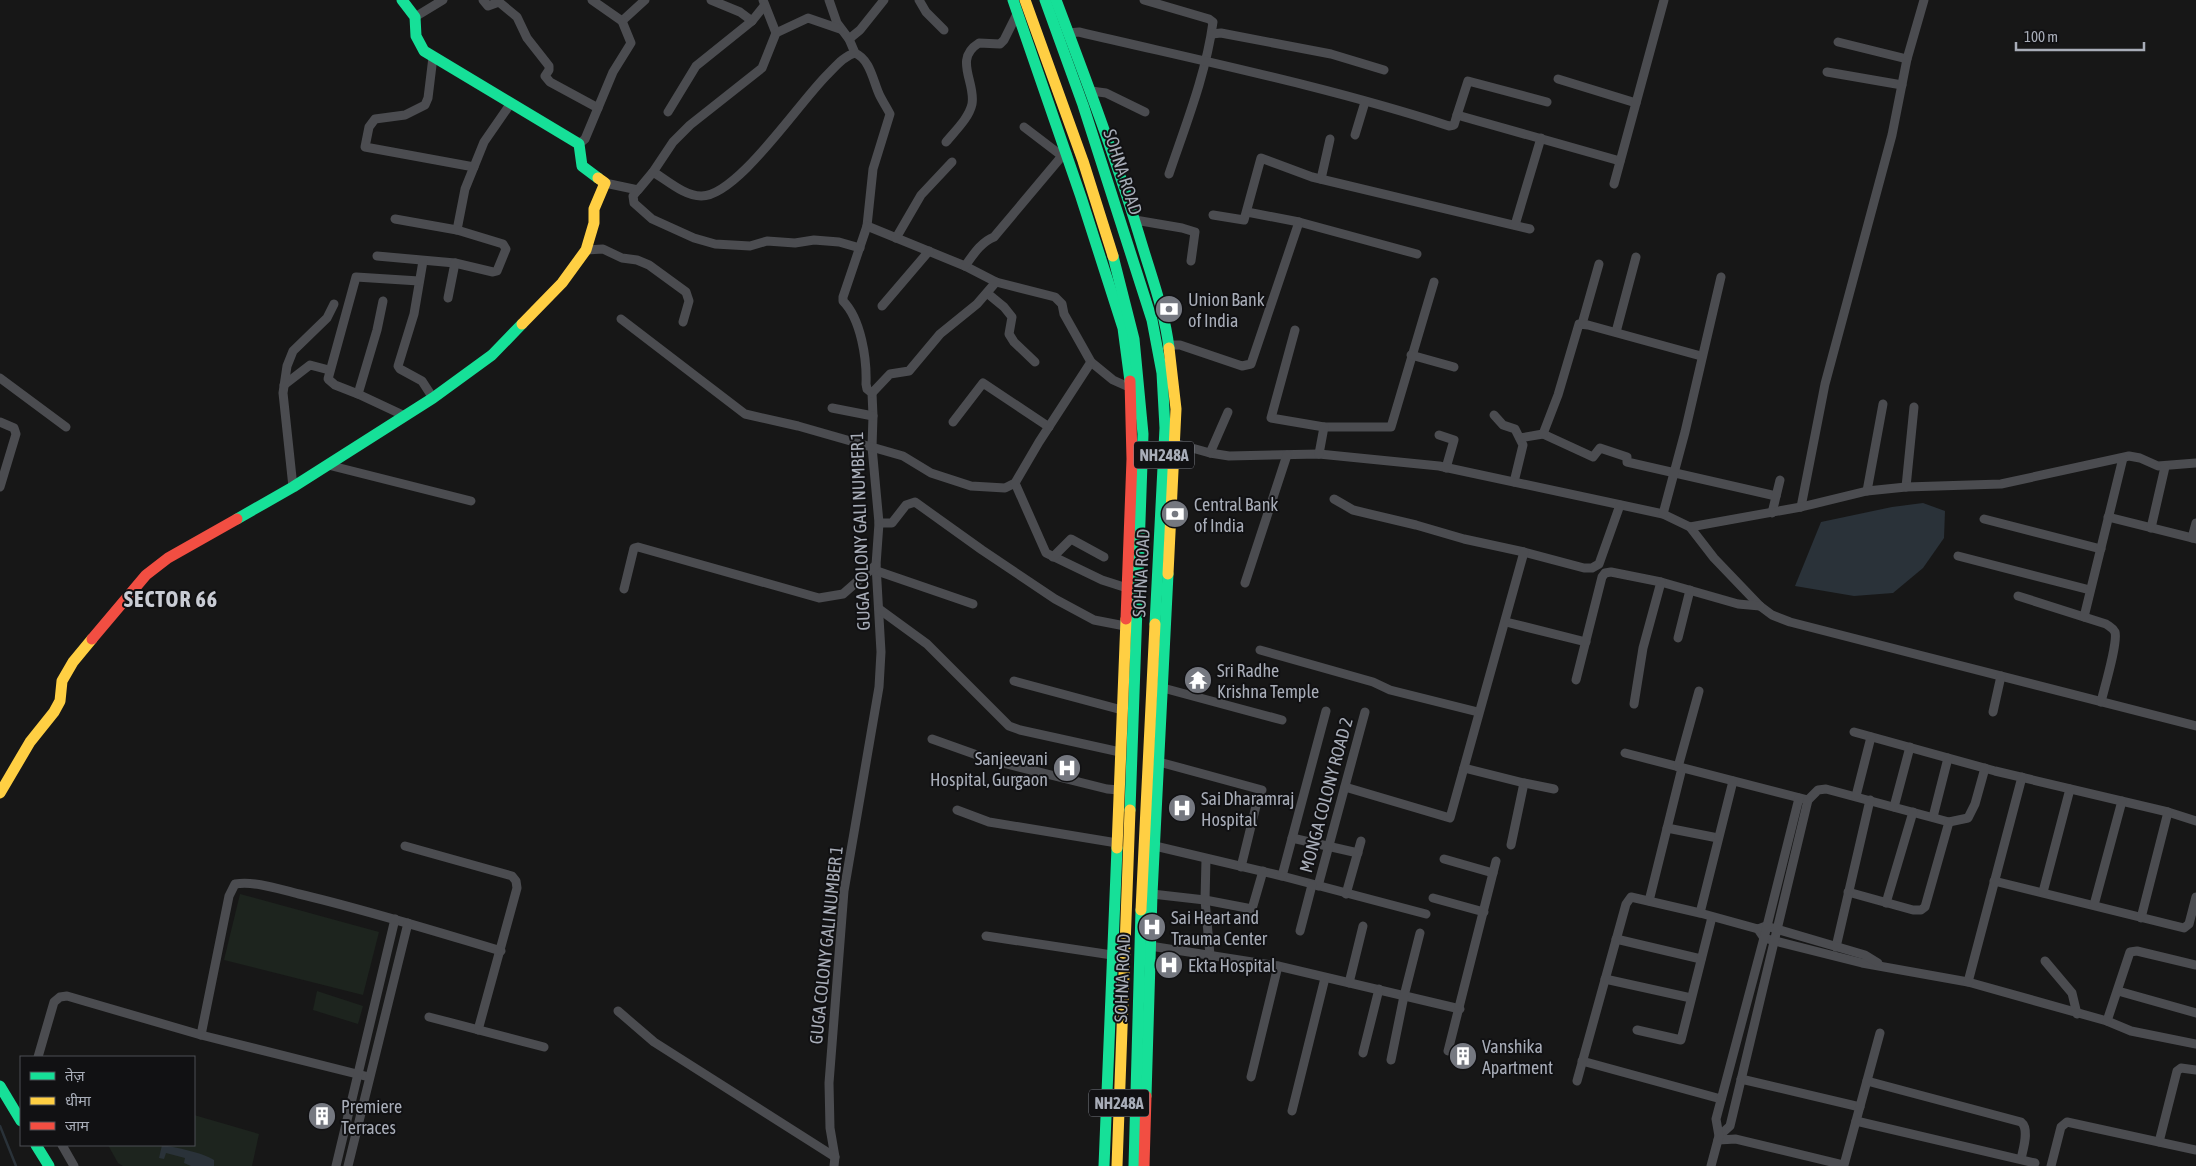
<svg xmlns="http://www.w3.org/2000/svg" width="2196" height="1166" font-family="'Asap Condensed','Noto Sans Devanagari',sans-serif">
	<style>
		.green { fill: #1d241e }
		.water { fill: #2a3239 }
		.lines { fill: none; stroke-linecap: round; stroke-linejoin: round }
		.stream { stroke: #2a3239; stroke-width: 2.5 }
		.street { stroke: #4b4c50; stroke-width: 9 }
		.fast { stroke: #16e098; stroke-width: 11 }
		.slow { stroke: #ffcf43; stroke-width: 11 }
		.jam { stroke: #f24e42; stroke-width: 11 }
		.labels { text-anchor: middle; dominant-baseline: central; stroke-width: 4; stroke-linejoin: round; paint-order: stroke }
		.shield { fill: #111113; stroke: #7b7e86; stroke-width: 1 }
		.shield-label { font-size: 16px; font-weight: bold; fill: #a8adb8 }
		.street-label { font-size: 18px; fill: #a8adb8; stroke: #111113 }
		.poi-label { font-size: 18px; fill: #a8adb8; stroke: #111113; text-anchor: start }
		.district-label { font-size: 22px; font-weight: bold; letter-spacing: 1px; fill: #c9ccd4; stroke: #111113 }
	</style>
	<rect width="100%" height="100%" fill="#171717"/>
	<g class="green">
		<polygon points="240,894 379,932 363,995 224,960"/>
		<polygon points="317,991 363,1006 358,1024 313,1010"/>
		<polygon points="194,1115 259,1134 252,1166 123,1166 118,1163 108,1145 194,1145"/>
	</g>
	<g class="water">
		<polygon points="1923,503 1945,511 1944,538 1923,568 1893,593 1854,596 1795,586 1821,522 1892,507"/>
		<path d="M162,1145C175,1147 204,1153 214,1160V1166H191L184,1163L185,1158L166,1153L164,1159L159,1158Z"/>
	</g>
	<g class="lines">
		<polyline class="stream" points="0,1126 16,1166"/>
		<g class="street">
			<polyline points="483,0 488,6 499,2 517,17 527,38 549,66 549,70 545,76 550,82 598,108"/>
			<polyline points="711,0 740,12 752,21"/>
			<polyline points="763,0 776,33"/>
			<path d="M829,0L837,23L849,39L855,53C871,60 873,82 880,96C883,102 887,108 890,114L873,169L867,226L843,297V301C861,319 867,359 866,384L867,389L872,393L873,416L872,447L879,523L876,565L881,652L879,687L844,891L829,1083L830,1128L835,1157L834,1166"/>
			<polyline points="919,0 926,12 944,30"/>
			<path d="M1144,0L1209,19L1213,22C1206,74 1186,124 1169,174"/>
			<polyline points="415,17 443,0"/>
			<polyline points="622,21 645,0"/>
			<path d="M1068,33L1079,32C1202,61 1329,87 1449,126L1454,125L1457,115L1620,161"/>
			<polyline points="1212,34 1221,33 1331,54 1384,70"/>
			<polyline points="849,39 860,30 884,0"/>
			<polyline points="1838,42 1907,59"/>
			<polyline points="433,57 428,98 425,105 405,115 375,119 369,127 365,147 474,167"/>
			<polyline points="1827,72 1902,85"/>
			<polyline points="1558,79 1636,103"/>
			<polyline points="1091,91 1106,93 1145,112"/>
			<polyline points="668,112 696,66 752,21 764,6"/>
			<polyline points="1457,115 1468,81 1547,102"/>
			<polyline points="1024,127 1062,156"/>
			<polyline points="1355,135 1365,102"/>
			<path d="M946,142C955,131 969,118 972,104C976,82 953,59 979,43L1000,44L1004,40L1018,12"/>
			<polyline points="579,144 585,139 613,72 631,43 622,21 592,0"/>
			<path d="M653,172C667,180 684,196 701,196C737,197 800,101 828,74C836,66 844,56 855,53"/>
			<polyline points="1321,179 1330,139"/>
			<polyline points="605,183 638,190 653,172 673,142 690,125 762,68 776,33 808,18 840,29"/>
			<polyline points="1614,184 1664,0"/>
			<polyline points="637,191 633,196 634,203 652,219 694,238 715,244 750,246 767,241 795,243 814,240 839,242 860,248"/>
			<polyline points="1247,212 1299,222 1417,254"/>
			<polyline points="1213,215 1244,220 1261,158 1312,177 1530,229"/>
			<polyline points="1135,220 1182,228 1195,232 1191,261"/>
			<polyline points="1515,225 1541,138"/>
			<polyline points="867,226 965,266 996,282 1055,297 1062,304 1064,314 1091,362 1113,380 1131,388"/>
			<polyline points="457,230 465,189 484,142 511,103"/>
			<polyline points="896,238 921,195 952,162"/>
			<polyline points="586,250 603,249 622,258 637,260 649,265 686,292 689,301 683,322"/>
			<polyline points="377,256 455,263 493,272 497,271 506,249 503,244 457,230 395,219"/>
			<polyline points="423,261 414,314 398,366 400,369 422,381 433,398"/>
			<path d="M965,266C973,255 981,242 994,237L1062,156L1067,154"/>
			<polyline points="987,293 1004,307 1012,317 1009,334 1014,342 1035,362"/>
			<polyline points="448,298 455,263"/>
			<polyline points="383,301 377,330 358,394 405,416"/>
			<polyline points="882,306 929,251"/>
			<polyline points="621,319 745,414 798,426 903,456 931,473 971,486 1005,488 1015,483 1039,442 1091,362"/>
			<polyline points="1582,324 1599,264"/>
			<polyline points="1295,330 1271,418 1324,427 1391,427 1434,282"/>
			<polyline points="1616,332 1636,257"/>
			<polyline points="1169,345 1180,345 1242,366 1251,364 1299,222"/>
			<polyline points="1411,355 1454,367"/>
			<polyline points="1701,356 1588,325 1579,324 1558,395 1543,434 1593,457 1600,448 1627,457 1627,462 1776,496"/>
			<polyline points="0,378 66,427"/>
			<polyline points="284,385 310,365 329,370"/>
			<polyline points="872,393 890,374 909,371 940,334 977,304 996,282"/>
			<polyline points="358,394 335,385 328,379 356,277 419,281"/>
			<polyline points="832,408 873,416"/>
			<polyline points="1494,415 1503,425 1515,429 1523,445 1514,482"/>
			<polyline points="0,422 14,428 16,434 0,487"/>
			<polyline points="953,422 983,383 1049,427"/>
			<polyline points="1439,435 1454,440 1446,468"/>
			<polyline points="1520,438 1543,434"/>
			<polyline points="1174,443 1210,453 1229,456 1319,454 1439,466 1663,514 1690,527 1714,558 1760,606 1772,615 1790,622 2196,726"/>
			<polyline points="1210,453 1228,412"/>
			<polyline points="1319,454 1324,427"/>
			<polyline points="328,465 471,501"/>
			<polyline points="1015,483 1046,553 1102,580 1127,588"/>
			<polyline points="293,487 283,393 287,366 293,351 327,318 334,304"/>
			<polyline points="1906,487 1914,407"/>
			<polyline points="1867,491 1883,404"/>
			<polyline points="1334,499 1353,510 1416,525 1464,539 1524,552 1584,568 1592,568 1599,564 1620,505"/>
			<polyline points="1801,507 1825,384 1892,135 1907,59 1924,0"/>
			<polyline points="1772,513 1780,480"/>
			<polyline points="1663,514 1685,432 1721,277"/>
			<polyline points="2108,517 2196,539"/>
			<polyline points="1984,519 2101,549"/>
			<polyline points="879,523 892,523 906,505 915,502 982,550 1055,599 1094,620 1125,626"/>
			<polyline points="1690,527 1801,507 1867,491 1906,487 2001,484 2129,456 2140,458 2158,466 2196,463"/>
			<polyline points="2151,528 2165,467"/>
			<polyline points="2192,538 2196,523"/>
			<polyline points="1958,556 2090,590"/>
			<polyline points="1053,557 1071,539 1104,557"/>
			<polyline points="877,571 973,604"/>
			<polyline points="1245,583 1287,455"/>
			<polyline points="624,589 634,548 638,547 819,598 843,594 876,565"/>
			<path d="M2018,596L2106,624C2110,627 2113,628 2115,632C2118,643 2104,689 2101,702"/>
			<polyline points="879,609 927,644 1009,726 1020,730 1120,752"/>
			<polyline points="2084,617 2123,458"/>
			<polyline points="1506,622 1586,642"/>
			<polyline points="1678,638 1690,590"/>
			<polyline points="1260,650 1373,682 1390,690 1478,712"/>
			<polyline points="1576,680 1602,577 1605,573 1611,572 1661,582 1738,604 1760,606"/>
			<polyline points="1014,681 1122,710"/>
			<polyline points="1163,688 1282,720"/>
			<polyline points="1634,704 1643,648 1661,582"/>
			<polyline points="1993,712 2001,676"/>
			<polyline points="1854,732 1995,771 2168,812 2196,821"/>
			<polyline points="932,739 991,760 1107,789 1119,790"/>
			<polyline points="1625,753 1808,800 1818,790 1826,789 1949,822 1968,818 1975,804 1985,768"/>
			<polyline points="1159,762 1262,790"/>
			<polyline points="1678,767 1699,691"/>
			<polyline points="1464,768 1524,783 1511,845"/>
			<polyline points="1524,783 1554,789"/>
			<polyline points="1345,787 1450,818 1524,552"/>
			<polyline points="1856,796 1871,737"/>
			<polyline points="1894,807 1910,747"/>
			<polyline points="957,810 989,822 1117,843"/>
			<polyline points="1933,817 1948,758"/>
			<polyline points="1667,828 1718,838"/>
			<polyline points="1292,838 1358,853"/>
			<polyline points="405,846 512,876 516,881 517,888 478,1030"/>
			<polyline points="1155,846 1282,876 1426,914"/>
			<polyline points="1206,859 1205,900 1210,955"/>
			<polyline points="1444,859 1493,873"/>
			<polyline points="1241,867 1257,802"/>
			<polyline points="1282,876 1326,711"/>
			<polyline points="1994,881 2184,928 2189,924 2196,897"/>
			<polyline points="1318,886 1365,712"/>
			<polyline points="1848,892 1913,910 1921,910 1925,907 1949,822"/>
			<polyline points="2043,892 2070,789"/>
			<polyline points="1152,894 1205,900 1252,909 1263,871"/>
			<polyline points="1346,894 1361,841"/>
			<polyline points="1433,898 1484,912"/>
			<polyline points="1649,901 1682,768"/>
			<polyline points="1886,903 1913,812"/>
			<polyline points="2094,905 2122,801"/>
			<polyline points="1700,913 1733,781"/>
			<polyline points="2141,918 2168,812"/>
			<polyline points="1758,929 1764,938 1775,941 1862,963 1968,982 2107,1021 2131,1031 2196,1044"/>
			<polyline points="1300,931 1312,885"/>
			<polyline points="986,936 1112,955"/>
			<polyline points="1616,939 1701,959"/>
			<polyline points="1150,946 1278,966 1460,1009"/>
			<polyline points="1836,947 1870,800"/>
			<polyline points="2045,961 2072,993 2077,1014"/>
			<polyline points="1605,979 1691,998"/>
			<polyline points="1968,982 2022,777"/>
			<polyline points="1349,983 1363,926"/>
			<polyline points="2118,991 2196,1013"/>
			<polyline points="618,1011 654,1042 835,1157"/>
			<polyline points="429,1017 544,1047"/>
			<polyline points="2107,1021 2130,952 2137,951 2196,965"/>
			<polyline points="1637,1030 1681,1040 1712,917"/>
			<path d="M201,1035L229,896L235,884C256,881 278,889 299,894C367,910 434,931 501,951"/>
			<polyline points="1448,1051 1496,861"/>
			<polyline points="1363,1053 1379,989"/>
			<polyline points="38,1057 54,1002 60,997 67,996 201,1035 369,1077"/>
			<polyline points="1391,1060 1404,996 1420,933"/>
			<polyline points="1582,1061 1721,1099"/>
			<polyline points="1251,1077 1278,966"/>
			<polyline points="1741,1079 1860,1107"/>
			<polyline points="1577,1081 1626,904 1631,897 1700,913 1758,929 1766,926 1865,955 1878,963"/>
			<path d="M1867,1081L2021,1122C2030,1129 2023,1149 2021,1159"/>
			<polyline points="1292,1111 1325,978"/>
			<polyline points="1856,1121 2035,1163"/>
			<polyline points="1719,1136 1730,1126 1808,800"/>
			<polyline points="1718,1140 1736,1139 1844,1165 1880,1033"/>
			<polyline points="2159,1142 2177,1071 2181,1068 2196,1070"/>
			<polyline points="62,1145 74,1166"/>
			<polyline points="336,1166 395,919"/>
			<polyline points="348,1166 408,923"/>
			<polyline points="1711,1166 1719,1136 1716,1119 1764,938 1799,798"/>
			<polyline points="2051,1166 2061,1127 2067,1122 2196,1150"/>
		</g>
		<g class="fast">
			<polyline points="402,0 415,17 416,36 424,51 579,144 582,166 598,178"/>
			<polyline points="1013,0 1081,197 1123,328 1130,381"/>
			<polyline points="1045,0 1083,105 1152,320 1162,373 1165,428 1155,624"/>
			<path d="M1056,0C1087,82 1118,164 1143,248C1153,281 1165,314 1169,348"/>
			<polyline points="1113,256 1134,339 1143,434 1130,810"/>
			<polyline points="237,519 293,487 433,398 492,355 522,324"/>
			<polyline points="0,1086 21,1121"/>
			<polyline points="1146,1096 1152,894 1168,574"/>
			<polyline points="36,1145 49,1166"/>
			<polyline points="1104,1166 1117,848"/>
			<polyline points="1134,1166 1141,910"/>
		</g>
		<g class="slow">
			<polyline points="1025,0 1083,161 1113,256"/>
			<polyline points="522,324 562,283 586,250 594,223 594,209 605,183 598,178"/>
			<polyline points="1168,574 1176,409 1169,348"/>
			<polyline points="0,793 30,742 54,712 60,701 62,681 73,662 92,639"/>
			<polyline points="1117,848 1126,619"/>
			<polyline points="1141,910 1155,624"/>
			<polyline points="1117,1166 1130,810"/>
		</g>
		<g class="jam">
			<polyline points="1126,619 1132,459 1130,381"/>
			<polyline points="92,639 146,575 168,558 237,519"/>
			<polyline points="1144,1166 1146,1096"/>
		</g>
	</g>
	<defs>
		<symbol id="bank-disc" viewBox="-11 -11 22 22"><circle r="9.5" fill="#757880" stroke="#111113"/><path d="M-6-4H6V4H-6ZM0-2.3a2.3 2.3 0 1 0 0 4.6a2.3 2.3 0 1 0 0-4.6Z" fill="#fff"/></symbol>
		<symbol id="temple-disc" viewBox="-11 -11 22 22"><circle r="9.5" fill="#757880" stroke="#111113"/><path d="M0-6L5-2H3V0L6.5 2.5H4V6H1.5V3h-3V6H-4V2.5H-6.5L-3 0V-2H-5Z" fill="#fff"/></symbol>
		<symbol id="hospital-disc" viewBox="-11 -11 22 22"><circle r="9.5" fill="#757880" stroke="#111113"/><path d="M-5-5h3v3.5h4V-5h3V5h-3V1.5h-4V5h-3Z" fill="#fff"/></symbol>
		<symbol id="building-disc" viewBox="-11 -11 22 22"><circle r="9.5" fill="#757880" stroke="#111113"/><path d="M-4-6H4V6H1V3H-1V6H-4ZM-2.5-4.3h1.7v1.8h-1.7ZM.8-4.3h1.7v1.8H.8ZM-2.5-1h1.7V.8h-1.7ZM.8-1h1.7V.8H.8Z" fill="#fff"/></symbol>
	</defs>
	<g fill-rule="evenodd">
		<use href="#bank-disc" x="1153" y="293" width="32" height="32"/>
		<use href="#bank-disc" x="1159" y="498" width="32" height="32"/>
		<use href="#temple-disc" x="1182" y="664" width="32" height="32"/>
		<use href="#hospital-disc" x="1051" y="752" width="32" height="32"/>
		<use href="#hospital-disc" x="1166" y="792" width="32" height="32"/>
		<use href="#hospital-disc" x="1136" y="911" width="32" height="32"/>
		<use href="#hospital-disc" x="1153" y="949" width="32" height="32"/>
		<use href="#building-disc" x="1447" y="1040" width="32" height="32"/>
		<use href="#building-disc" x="306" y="1100" width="32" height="32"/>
	</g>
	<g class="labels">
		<g class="shield">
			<rect x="1134" y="441.5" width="60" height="27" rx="4"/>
			<rect x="1089" y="1089.5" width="60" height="27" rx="4"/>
		</g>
		<g class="shield-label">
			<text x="1164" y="455">NH248A</text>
			<text x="1119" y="1103">NH248A</text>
		</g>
		<g class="street-label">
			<text transform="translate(1123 172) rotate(72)">SOHNA ROAD</text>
			<text transform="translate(860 531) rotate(-92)">GUGA COLONY GALI NUMBER 1</text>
			<text transform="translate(1141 573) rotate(-87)">SOHNA ROAD</text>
			<text transform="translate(1326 795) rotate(-75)">MONGA COLONY ROAD 2</text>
			<text transform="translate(826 945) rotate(-84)">GUGA COLONY GALI NUMBER 1</text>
			<text transform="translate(1122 978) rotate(-88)">SOHNA ROAD</text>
		</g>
		<g class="poi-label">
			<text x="1188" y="299">Union Bank<tspan x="1188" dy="21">of India</tspan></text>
			<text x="1194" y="504">Central Bank<tspan x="1194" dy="21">of India</tspan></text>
			<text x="1217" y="670">Sri Radhe<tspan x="1217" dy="21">Krishna Temple</tspan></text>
			<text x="1048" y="758" text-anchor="end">Sanjeevani<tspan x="1048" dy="21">Hospital, Gurgaon</tspan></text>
			<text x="1201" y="798">Sai Dharamraj<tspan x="1201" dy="21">Hospital</tspan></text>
			<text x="1171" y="917">Sai Heart and<tspan x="1171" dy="21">Trauma Center</tspan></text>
			<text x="1188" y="965">Ekta Hospital</text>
			<text x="1482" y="1046">Vanshika<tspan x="1482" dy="21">Apartment</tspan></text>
			<text x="341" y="1106">Premiere<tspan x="341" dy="21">Terraces</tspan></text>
		</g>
		<g class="district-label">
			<text x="171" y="599">SECTOR 66</text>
		</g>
	</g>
	<rect x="20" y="1056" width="175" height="90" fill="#111113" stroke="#4d4f55"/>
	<rect x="30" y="1072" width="25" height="8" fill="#16e098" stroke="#4d4f55"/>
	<text x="65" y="1081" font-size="15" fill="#a8adb8">तेज़</text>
	<rect x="30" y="1097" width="25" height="8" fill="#ffcf43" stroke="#4d4f55"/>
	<text x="65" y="1106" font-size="15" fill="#a8adb8">धीमा</text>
	<rect x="30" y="1122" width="25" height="8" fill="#f24e42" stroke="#4d4f55"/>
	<text x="65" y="1131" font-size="15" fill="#a8adb8">जाम</text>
	<path d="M2016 42v8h128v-8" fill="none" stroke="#a8adb8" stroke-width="2.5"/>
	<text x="2024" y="42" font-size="15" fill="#a8adb8" stroke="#111113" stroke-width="4" paint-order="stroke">100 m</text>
</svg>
